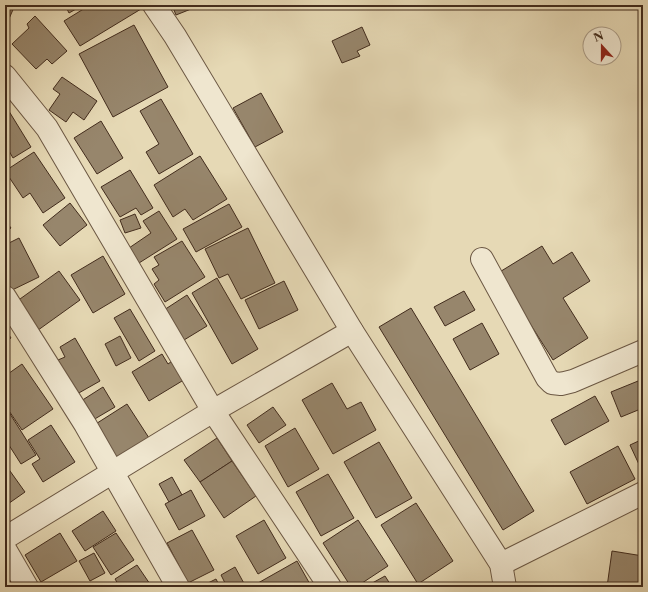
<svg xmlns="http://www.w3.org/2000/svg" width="648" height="592" font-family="'Libre Caslon Text',serif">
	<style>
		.building { fill: #97866c; stroke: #422c1d }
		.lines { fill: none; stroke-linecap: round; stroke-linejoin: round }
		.minor-casing { stroke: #6b5743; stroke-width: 24 }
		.minor { stroke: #efe6cf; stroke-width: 22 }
	</style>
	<rect width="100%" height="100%" fill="#e6d9b5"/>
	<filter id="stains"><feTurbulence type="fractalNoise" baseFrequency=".005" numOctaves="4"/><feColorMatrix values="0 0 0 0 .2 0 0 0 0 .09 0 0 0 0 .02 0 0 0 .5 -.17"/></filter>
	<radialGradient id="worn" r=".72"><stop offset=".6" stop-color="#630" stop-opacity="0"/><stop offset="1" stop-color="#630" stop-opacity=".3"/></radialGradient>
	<g class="building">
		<polygon points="5,5 15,5 5,28"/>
		<polygon points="65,5 83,5 69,13"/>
		<polygon points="90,5 139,5 141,9 80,46 64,21"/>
		<polygon points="172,5 201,5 176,15"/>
		<polygon points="35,16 67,51 52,64 47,59 36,69 12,44 29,28 27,24"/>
		<polygon points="134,25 168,87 113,117 79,54"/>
		<polygon points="362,27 370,45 357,51 360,56 342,63 332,41"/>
		<polygon points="62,77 97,101 84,120 73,112 66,122 49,110 60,94 53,89"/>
		<polygon points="261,93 283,132 255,147 233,108"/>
		<polygon points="161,99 193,154 159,174 146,152 159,144 140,111"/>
		<polygon points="7,108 31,147 13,158 5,144 5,109"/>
		<polygon points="101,121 123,158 97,174 74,138"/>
		<polygon points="34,152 65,198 43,213 30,193 23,198 5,171"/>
		<polygon points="200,156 227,199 193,220 185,209 173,217 154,185"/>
		<polygon points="130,170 153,208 141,215 136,208 120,217 101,187"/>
		<polygon points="5,196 9,203 5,205"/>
		<polygon points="70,203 87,225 60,246 43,225"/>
		<polygon points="229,204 242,227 196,252 183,229"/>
		<polygon points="159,211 177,239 139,263 129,248 151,233 143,221"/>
		<polygon points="135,214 141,228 125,233 120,220"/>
		<polygon points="5,220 11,228 5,232"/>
		<polygon points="248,228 275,283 241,299 228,274 219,278 205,249"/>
		<polygon points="19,238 39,277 8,292 5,286 5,245"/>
		<polygon points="182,241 205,277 165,302 154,284 159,280 152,269 159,265 154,257"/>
		<polygon points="542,246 553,264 572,252 590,281 563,298 588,338 553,360 498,273"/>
		<polygon points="103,256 125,294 93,313 71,275"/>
		<polygon points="59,271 80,300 34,333 13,304"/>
		<polygon points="217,278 258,349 232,364 192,293"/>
		<polygon points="284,281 298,310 259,329 245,300"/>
		<polygon points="464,291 475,310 445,326 434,307"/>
		<polygon points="187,295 207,326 184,340 164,310"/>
		<polygon points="411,308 534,511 503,530 379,327"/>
		<polygon points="130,309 155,351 139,361 114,318"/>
		<polygon points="482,323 499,354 470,370 453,339"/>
		<polygon points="5,329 11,338 5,342"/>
		<polygon points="120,336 131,358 116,366 105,344"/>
		<polygon points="75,338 100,381 77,394 58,360 65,357 60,347"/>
		<polygon points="162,354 168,364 175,359 187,378 149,401 132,372"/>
		<polygon points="22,364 53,409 22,430 5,405 5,376"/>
		<polygon points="643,379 643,408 621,417 611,392"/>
		<polygon points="332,383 347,409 361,402 376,430 333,454 302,400"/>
		<polygon points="103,387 115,407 93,420 81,401"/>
		<polygon points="595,396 609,421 565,445 551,420"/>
		<polygon points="127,404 151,441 115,464 91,427"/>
		<polygon points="5,406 36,455 21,464 5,439"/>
		<polygon points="273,407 286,425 259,443 247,425"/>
		<polygon points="51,425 75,462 43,482 32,464 40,459 28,440"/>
		<polygon points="295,428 319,469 288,487 265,446"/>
		<polygon points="217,438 232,461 200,482 184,460"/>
		<polygon points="643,439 643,473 630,445"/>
		<polygon points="379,442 412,498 376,518 344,462"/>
		<polygon points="618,446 635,479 587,504 570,472"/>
		<polygon points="232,461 256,496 224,518 200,482"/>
		<polygon points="5,464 25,492 5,506"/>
		<polygon points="328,474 354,518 321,536 296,492"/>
		<polygon points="172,477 182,495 169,502 159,484"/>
		<polygon points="191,490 205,516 179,530 165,504"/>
		<polygon points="416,503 453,561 418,584 381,525"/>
		<polygon points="103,511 116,531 85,551 72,531"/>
		<polygon points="264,520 286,558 258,574 236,536"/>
		<polygon points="358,520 388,566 356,587 351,587 323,543"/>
		<polygon points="192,530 214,570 188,583 167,543"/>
		<polygon points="60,533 77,561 41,582 25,555"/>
		<polygon points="116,533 134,560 111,575 93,547"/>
		<polygon points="612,551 643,556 643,587 607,587"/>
		<polygon points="94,553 105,573 90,581 79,561"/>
		<polygon points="297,561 311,586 251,587"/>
		<polygon points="137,565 152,587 120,587 115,579"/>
		<polygon points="235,567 246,587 227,587 221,575"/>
		<polygon points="385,576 392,587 365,587"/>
		<polygon points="216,579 220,587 200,587"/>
	</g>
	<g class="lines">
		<defs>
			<g id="minor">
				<polyline points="154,5 175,36 352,331 501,564 505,587"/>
				<polyline points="5,76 47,128 213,411 330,587"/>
				<polyline points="482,259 547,378 552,383 561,384 573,381 643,351"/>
				<polyline points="5,297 85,424 178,587"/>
				<polyline points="5,538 213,411 352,331"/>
				<polyline points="5,549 27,587"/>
				<polyline points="501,564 643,493"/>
			</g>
		</defs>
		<use href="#minor" class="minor-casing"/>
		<use href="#minor" class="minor"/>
	</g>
	<rect width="648" height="592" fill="none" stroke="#e6d9b5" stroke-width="20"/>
	<rect x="6" y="6" width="636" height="580" fill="none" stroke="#422c1d" stroke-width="2"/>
	<rect x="10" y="10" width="628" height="572" fill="none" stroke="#422c1d"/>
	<g transform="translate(602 46) rotate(339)"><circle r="19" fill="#efe6cf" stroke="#aa9c88"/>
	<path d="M0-3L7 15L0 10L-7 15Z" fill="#8f2418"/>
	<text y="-6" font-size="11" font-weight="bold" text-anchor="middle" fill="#422c1d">N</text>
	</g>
	<rect width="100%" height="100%" filter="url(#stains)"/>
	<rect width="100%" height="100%" fill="url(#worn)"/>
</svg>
